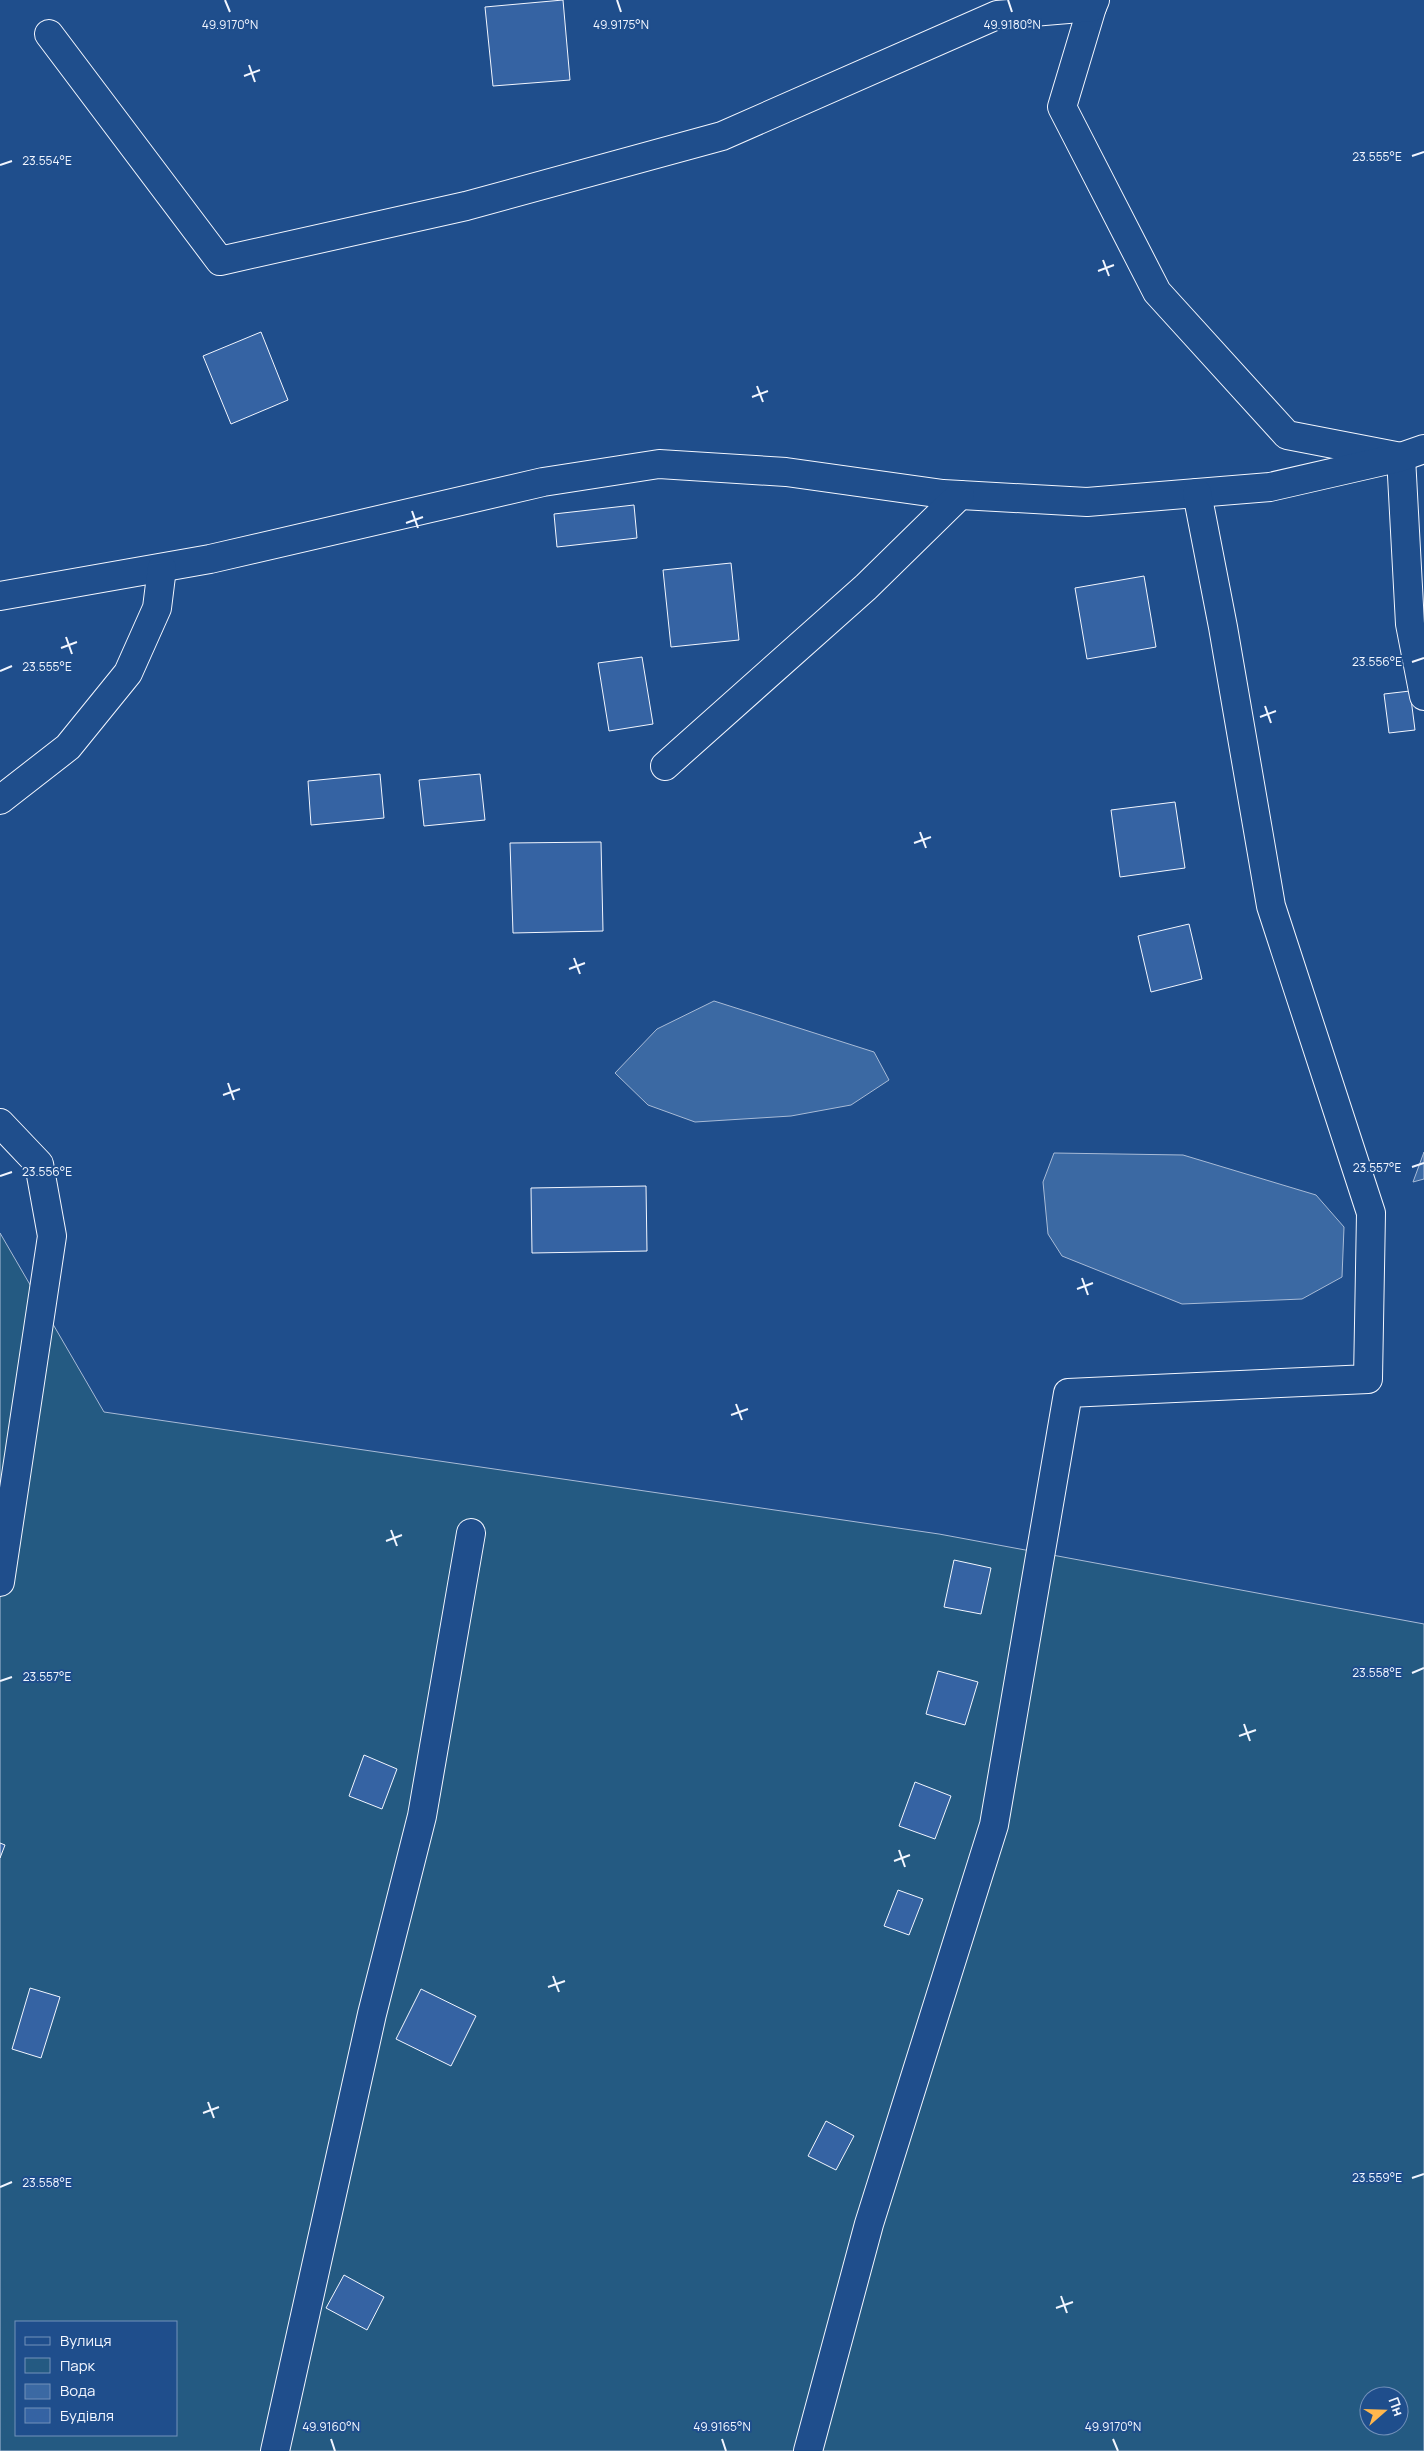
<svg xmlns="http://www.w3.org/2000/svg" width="1424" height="2451" font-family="Manrope,sans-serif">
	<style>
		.green { fill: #245a82; stroke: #a8bbd7; fill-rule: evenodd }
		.water { fill: #3b69a3; stroke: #a8bbd7 }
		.building { fill: #3563a3; stroke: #f2f6ff }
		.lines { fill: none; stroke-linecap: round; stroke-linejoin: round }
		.minor-casing { stroke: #f2f6ff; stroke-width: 30 }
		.minor { stroke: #1f4e8c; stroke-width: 28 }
		.ticks { fill: none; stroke: #f2f6ff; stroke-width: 2 }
		.ticks-label { font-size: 12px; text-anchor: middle; fill: #f2f6ff; stroke: #1f4e8c; stroke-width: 4; stroke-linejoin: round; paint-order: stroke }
	</style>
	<rect width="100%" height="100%" fill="#1f4e8c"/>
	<path class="green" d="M0,1233L104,1412L939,1534L1424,1624V2451H0ZM16,2322H176V2435H16ZM1369,2396H1399V2426H1369Z"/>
	<g class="water">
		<polygon points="714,1001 874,1052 889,1080 851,1105 791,1116 695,1122 648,1105 615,1073 657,1029"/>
		<polygon points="1424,1152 1424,1179 1413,1182"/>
		<polygon points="1054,1153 1183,1155 1316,1195 1344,1227 1342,1277 1302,1299 1182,1304 1062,1256 1048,1234 1043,1182"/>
	</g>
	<g class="building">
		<polygon points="563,0 570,80 493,86 485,7"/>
		<polygon points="261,332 288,400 231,424 203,356"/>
		<polygon points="634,505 637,538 557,547 554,514"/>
		<polygon points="731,563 739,640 671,647 663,570"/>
		<polygon points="1144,576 1156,647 1087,659 1075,588"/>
		<polygon points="642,657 653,724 609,731 598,663"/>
		<polygon points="1410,691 1415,730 1389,733 1384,694"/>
		<polygon points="380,774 384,818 311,825 308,781"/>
		<polygon points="480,774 485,820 424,826 419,780"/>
		<polygon points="1175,802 1185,868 1120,877 1111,810"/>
		<polygon points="601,842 603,931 513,933 510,843"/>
		<polygon points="1189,924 1202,979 1151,992 1138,936"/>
		<polygon points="646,1186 647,1251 532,1253 531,1188"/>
		<polygon points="954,1560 991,1568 981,1614 944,1607"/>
		<polygon points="938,1671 978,1682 965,1725 926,1714"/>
		<polygon points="364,1755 397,1769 382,1809 349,1796"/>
		<polygon points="915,1782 951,1796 935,1839 899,1826"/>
		<polygon points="0,1843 5,1845 0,1858"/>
		<polygon points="898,1890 923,1899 909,1935 884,1926"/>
		<polygon points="30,1988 60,1997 41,2058 12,2049"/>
		<polygon points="421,1989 476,2016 451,2066 396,2039"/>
		<polygon points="826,2121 854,2136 836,2170 808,2156"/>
		<polygon points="344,2275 384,2297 367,2330 326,2308"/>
	</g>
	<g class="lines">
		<defs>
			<g id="minor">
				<polyline points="1092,7 1062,107 1157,292 1287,435 1401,457 1410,624 1424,696"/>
				<polyline points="49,34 220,261 466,206 722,136 997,15 1092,7 1095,0"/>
				<polyline points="0,596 210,559 543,482 659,464 786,472 943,494 1087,502 1270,487 1401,457 1424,449"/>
				<polyline points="665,766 866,587 960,495"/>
				<polyline points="0,800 68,747 128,673 157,608 162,568"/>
				<polyline points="0,1123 39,1164 52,1236 0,1582"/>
				<polyline points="275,2451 372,2014 422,1816 471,1533"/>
				<polyline points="808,2451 869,2224 994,1825 1068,1393 1368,1379 1371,1213 1271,906 1223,627 1197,493"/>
			</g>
		</defs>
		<use href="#minor" class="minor-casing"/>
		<use href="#minor" class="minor"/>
	</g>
	<path class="ticks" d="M225,0L230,12M617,0L621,12M1008,0L1012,12M249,65L255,82M244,76L260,70M1412,156L1424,152M0,165L12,161M1103,260L1109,276M1098,271L1114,265M757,386L763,402M752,397L768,391M412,511L418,528M406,523L423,517M66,637L72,654M61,648L77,642M1412,662L1424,658M0,671L12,666M1265,706L1271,723M1260,717L1276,711M920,832L926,848M914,843L931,837M574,958L580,974M569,969L585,963M228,1083L234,1100M223,1095L240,1089M1412,1167L1424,1163M0,1176L12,1172M1082,1278L1088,1295M1077,1289L1093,1283M736,1404L742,1420M731,1415L748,1409M391,1530L397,1546M386,1541L402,1535M1412,1673L1424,1668M0,1681L12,1677M1244,1724L1250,1741M1239,1736L1256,1730M899,1850L905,1867M894,1861L910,1855M553,1976L559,1992M548,1987L565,1981M208,2102L214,2118M203,2113L219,2107M1412,2178L1424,2174M0,2187L12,2182M1061,2296L1067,2313M1056,2308L1073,2302M331,2439L335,2451M722,2439L726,2451M1113,2439L1118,2451"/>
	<g class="ticks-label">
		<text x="621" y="29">49.9175°N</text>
		<text x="1012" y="29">49.9180°N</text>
		<text x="230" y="29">49.9170°N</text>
		<text x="1377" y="161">23.555°E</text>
		<text x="47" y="165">23.554°E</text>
		<text x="1377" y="666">23.556°E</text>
		<text x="47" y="671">23.555°E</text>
		<text x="1377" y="1172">23.557°E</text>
		<text x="47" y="1176">23.556°E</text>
		<text x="1377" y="1677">23.558°E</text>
		<text x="47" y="1681">23.557°E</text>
		<text x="1377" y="2182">23.559°E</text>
		<text x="47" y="2187">23.558°E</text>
		<text x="331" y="2431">49.9160°N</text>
		<text x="722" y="2431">49.9165°N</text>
		<text x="1113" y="2431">49.9170°N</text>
	</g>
	<rect x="15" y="2321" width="162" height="115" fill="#1f4e8c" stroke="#7391ba"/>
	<rect x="25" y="2337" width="25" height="8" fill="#1f4e8c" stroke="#7391ba"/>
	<text x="60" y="2346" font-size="15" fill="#f2f6ff">Вулиця</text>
	<rect x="25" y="2358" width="25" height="15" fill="#245a82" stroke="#7391ba"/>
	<text x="60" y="2371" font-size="15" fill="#f2f6ff">Парк</text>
	<rect x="25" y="2384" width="25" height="15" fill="#3b69a3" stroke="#7391ba"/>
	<text x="60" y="2396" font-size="15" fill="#f2f6ff">Вода</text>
	<rect x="25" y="2408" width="25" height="15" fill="#3563a3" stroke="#7391ba"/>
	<text x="60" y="2421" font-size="15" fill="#f2f6ff">Будівля</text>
	<g transform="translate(1384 2411) rotate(70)"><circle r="24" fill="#1f4e8c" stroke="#7391ba"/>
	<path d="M0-4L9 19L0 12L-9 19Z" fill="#ffb74d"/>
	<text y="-8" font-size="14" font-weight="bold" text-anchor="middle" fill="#f2f6ff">Пн</text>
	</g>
</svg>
